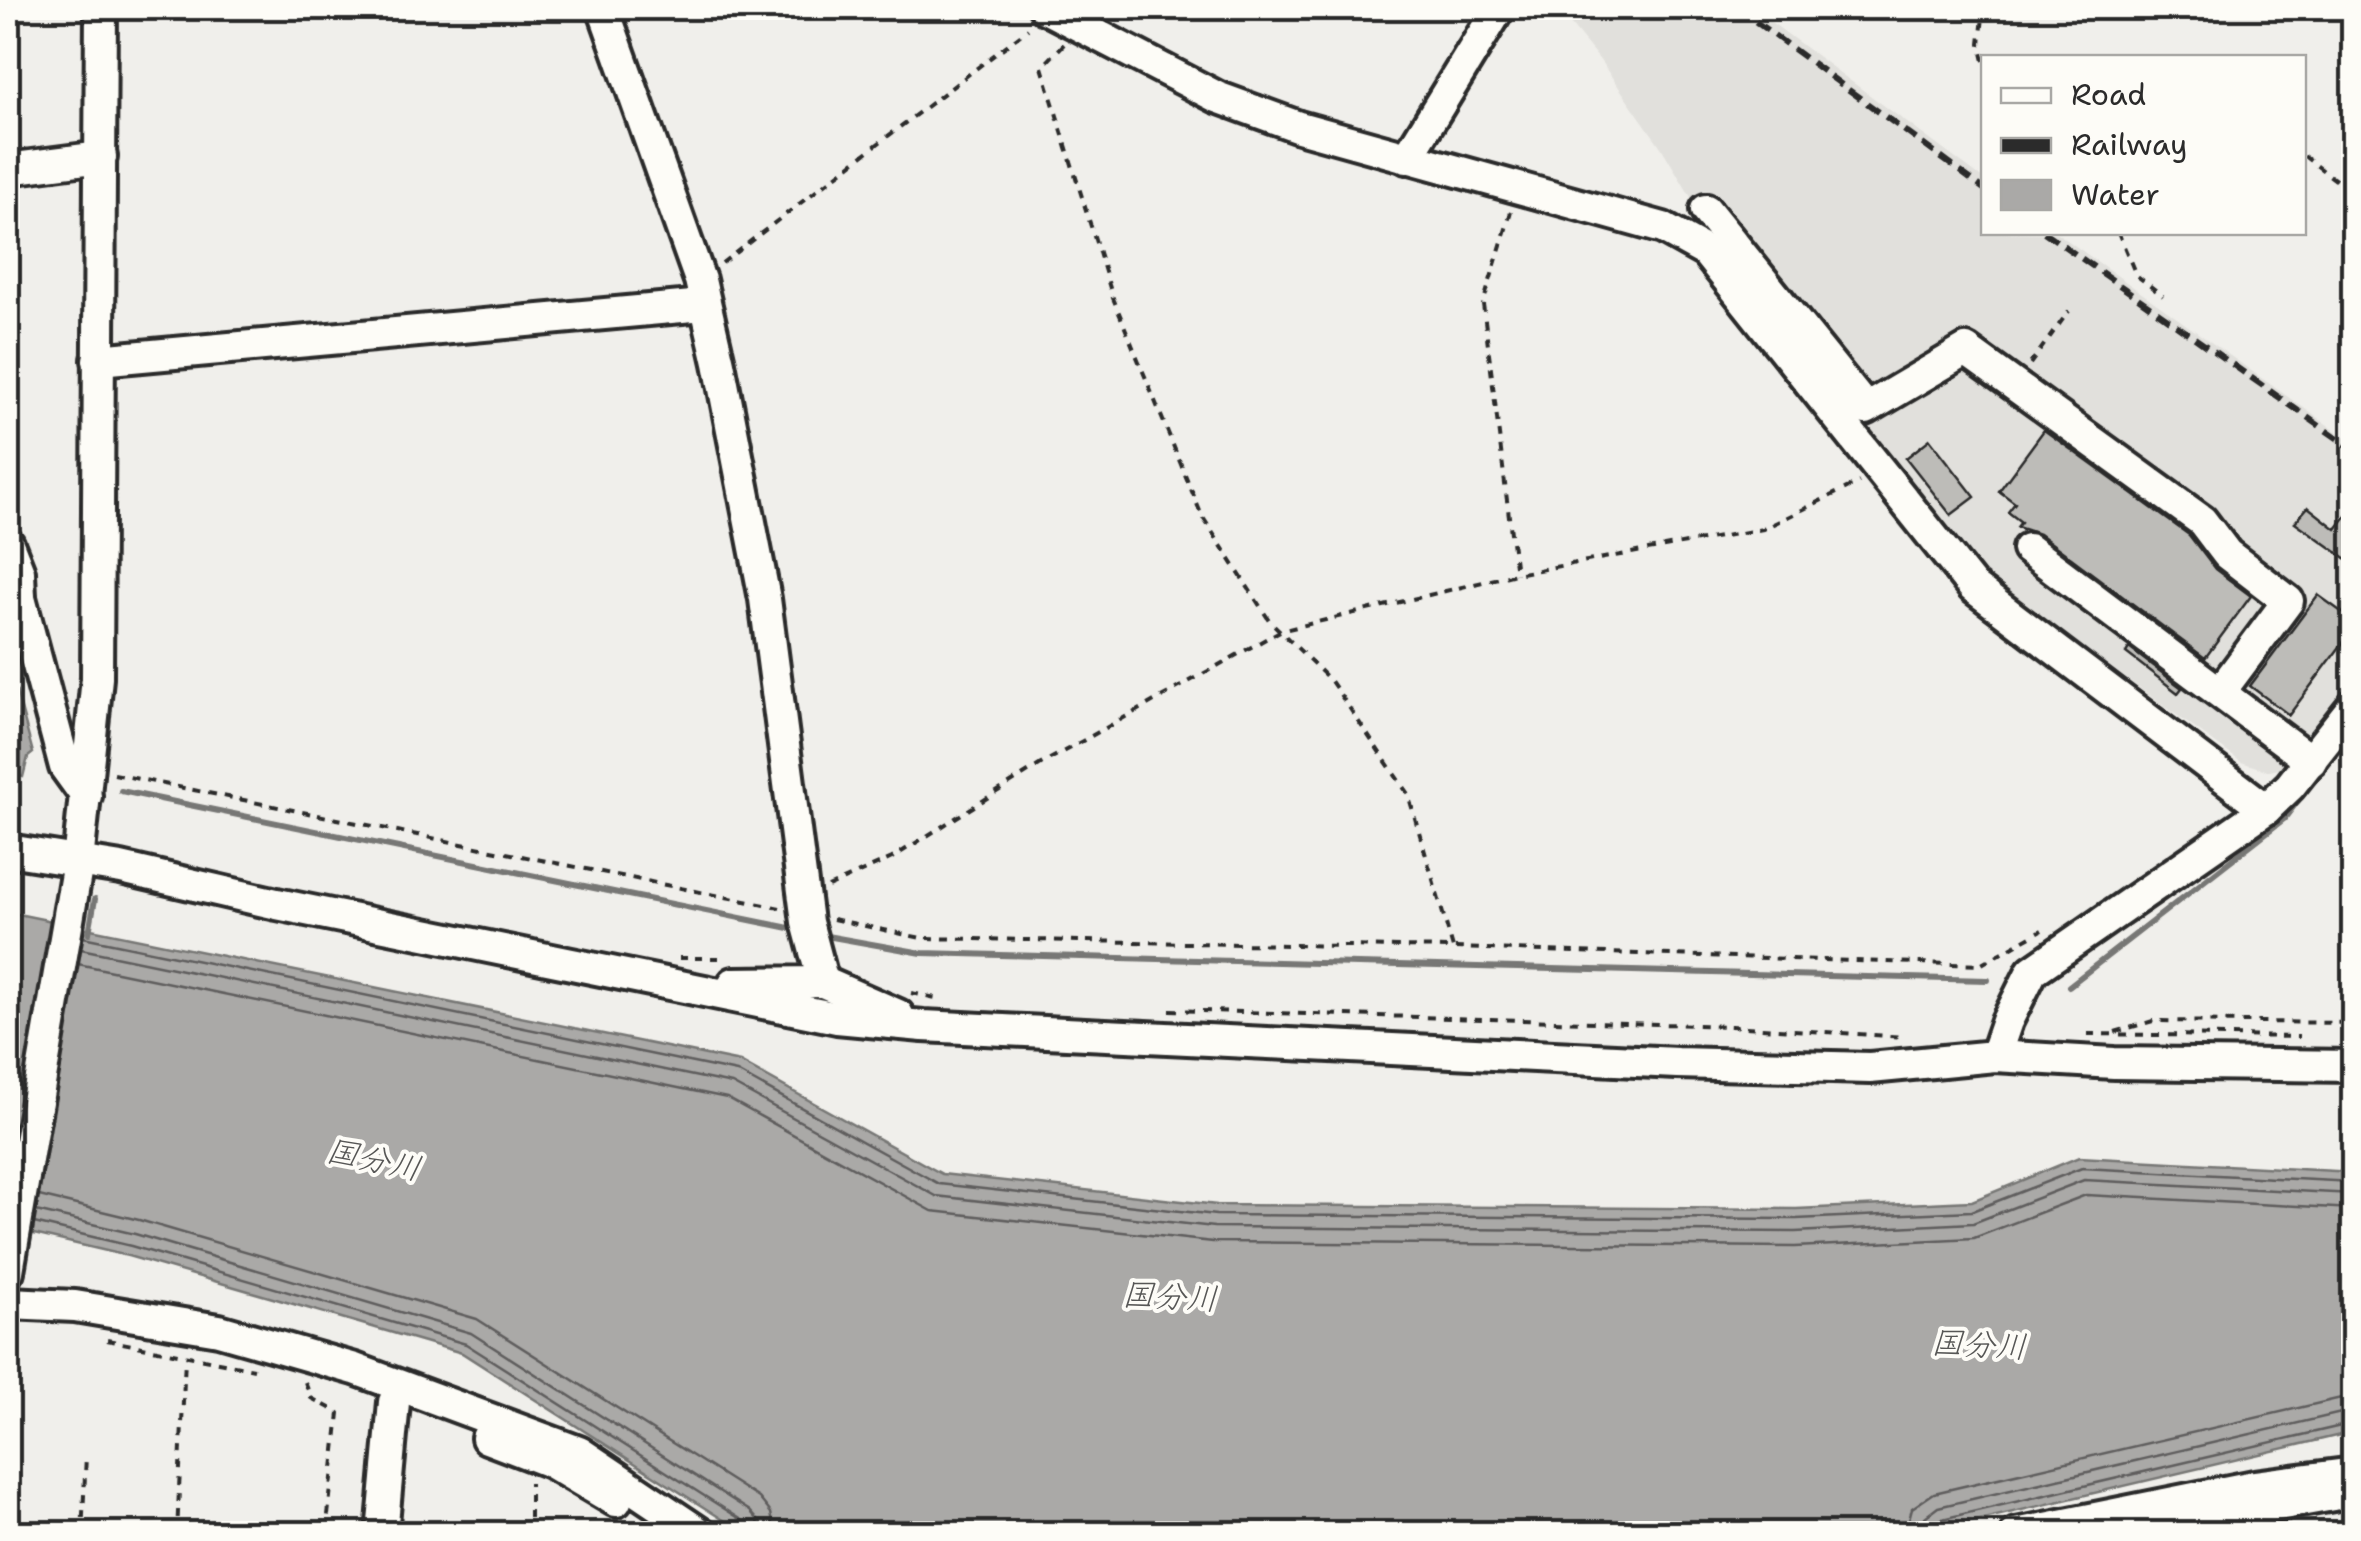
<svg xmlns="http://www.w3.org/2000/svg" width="2361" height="1541" font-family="'Shantell Sans','Klee One',sans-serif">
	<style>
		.built { fill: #e1e0dc }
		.water { fill: #aaa9a7; stroke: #777775; stroke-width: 2.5 }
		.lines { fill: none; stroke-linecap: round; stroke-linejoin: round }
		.shore { stroke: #5e5d5d; stroke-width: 2.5 }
		.stream { stroke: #777775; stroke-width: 6 }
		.building { fill: #bdbcb8; stroke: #2b2b2b; stroke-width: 2.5 }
		.minor-casing { stroke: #2b2b2b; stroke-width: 38 }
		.path { stroke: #2b2b2b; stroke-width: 4; stroke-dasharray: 8 8; stroke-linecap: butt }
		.minor { stroke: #fdfcf7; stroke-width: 30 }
		.rail { stroke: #2b2b2b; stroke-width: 6; stroke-dasharray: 15 8; stroke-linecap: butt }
		.labels { text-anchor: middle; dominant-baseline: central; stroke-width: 8; stroke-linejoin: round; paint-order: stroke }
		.water-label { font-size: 32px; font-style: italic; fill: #575756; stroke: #fdfcf7 }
	</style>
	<rect width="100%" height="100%" fill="#f0efeb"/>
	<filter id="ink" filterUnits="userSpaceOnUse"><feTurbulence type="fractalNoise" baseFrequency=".01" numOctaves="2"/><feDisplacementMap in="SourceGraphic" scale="20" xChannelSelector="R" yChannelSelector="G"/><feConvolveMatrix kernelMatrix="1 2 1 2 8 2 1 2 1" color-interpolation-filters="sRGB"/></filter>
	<g filter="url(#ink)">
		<polygon class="built" points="1557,8 1752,8 1983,179 1984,232 2057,233 2353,443 2353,675 2280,769 2269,771 2241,762 1989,579 1722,249 1661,147 1599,59"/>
		<g class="water">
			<polygon points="8,660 33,753 28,757 23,777 8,773"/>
			<polygon points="8,912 740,1062 942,1174 1217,1205 1796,1209 1972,1201 2079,1157 2353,1172 2353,1432 1924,1533 744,1533 462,1353 128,1256 8,1228"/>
		</g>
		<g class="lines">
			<g class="shore">
				<polyline points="83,937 737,1072 939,1184 1216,1215 1796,1219 1972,1211 2082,1168 2354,1182"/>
				<polyline points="81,949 732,1084 936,1196 1214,1227 1795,1232 1973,1223 2084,1180 2354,1194"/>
				<polyline points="78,964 727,1098 932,1211 1213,1242 1795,1247 1974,1238 2086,1195 2354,1209"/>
				<polyline points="39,1196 139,1220 477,1319 759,1498 771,1513 775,1534"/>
				<polyline points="36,1211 135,1234 471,1333 750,1511 758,1520 760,1534"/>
				<polyline points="34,1223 131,1246 466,1344 742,1520 748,1534"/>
				<polyline points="1905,1534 1912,1508 1934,1493 2354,1395"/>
				<polyline points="1920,1534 1925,1517 1938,1507 2354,1410"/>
				<polyline points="1933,1534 1934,1525 1942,1519 2354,1423"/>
			</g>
			<g class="stream">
				<polyline points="121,791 799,930"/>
				<polyline points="89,933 95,899"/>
				<polyline points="821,935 922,953 1988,980"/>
				<polyline points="2069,986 2284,819 2310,785"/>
			</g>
		</g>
		<g class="building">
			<polygon points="2044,430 2189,535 2215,569 2251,596 2205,658 2039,534 2017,527 2021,522 2008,512 2015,503 1999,491"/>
			<polygon points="1930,439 1975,497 1951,515 1906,458"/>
			<polygon points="2354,506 2354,564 2295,522 2308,507 2336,529"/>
			<polygon points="2318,595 2354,621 2354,628 2289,715 2250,686"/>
			<polygon points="2129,648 2182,688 2178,693 2126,653"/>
		</g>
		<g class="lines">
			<defs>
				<g id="minor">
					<polyline points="603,8 700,280 719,363 765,599 807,922 823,982 734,983"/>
					<polyline points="1045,8 1217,97 1299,127 1663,228 1706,252 1973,587 2266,809"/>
					<polyline points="1407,158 1499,8"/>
					<polyline points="8,169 101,157"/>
					<polyline points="1706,210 1866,409 1966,350 2202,521 2227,554 2288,601 2220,692"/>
					<polyline points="98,360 704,305"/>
					<polyline points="8,544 19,572 20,598"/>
					<polyline points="2028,549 2311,761"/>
					<polyline points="8,601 20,598 65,767 86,796"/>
					<polyline points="8,850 121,868 277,904 837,1018 923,1026 1677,1063 1870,1068 1995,1056 2114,1063 2354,1066"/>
					<polyline points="823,982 898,1015"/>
					<polyline points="1995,1056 2007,1021 2032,971 2266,809 2290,786 2354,705"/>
					<polyline points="8,1271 78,862 97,678 101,8"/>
					<polyline points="8,1303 75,1306 219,1330 355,1369 579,1452 701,1534"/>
					<polyline points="487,1438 550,1462 616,1501"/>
					<polyline points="382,1534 394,1402"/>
					<polyline points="2016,1534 2254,1486 2354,1473"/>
					<polyline points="2120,1534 2333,1495"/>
				</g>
			</defs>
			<use href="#minor" class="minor-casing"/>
			<g class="path">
				<polyline points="1064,44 1042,67 1113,298 1202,516 1269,620 1331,681 1408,794 1453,948"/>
				<polyline points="1984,61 1980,44 1984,8"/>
				<polyline points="2304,156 2354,194"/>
				<polyline points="1511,212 1483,304 1516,574"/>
				<polyline points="2118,232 2136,275 2163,296"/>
				<polyline points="722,263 1028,29"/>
				<polyline points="2030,364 2069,311"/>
				<polyline points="114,774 780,908"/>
				<polyline points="828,887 892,858 1041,764 1280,631 1516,574 1763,529 1859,482"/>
				<polyline points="833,919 921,938 1453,948 1980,965 2042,930"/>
				<polyline points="679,958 725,958"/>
				<polyline points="911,993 941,999"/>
				<polyline points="1170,1010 1731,1026 1905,1037"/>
				<polyline points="2115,1032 2153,1021 2354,1023"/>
				<polyline points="2088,1034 2299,1037"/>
				<polyline points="107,1340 254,1369"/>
				<polyline points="305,1382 311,1398 339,1413 326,1534"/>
				<polyline points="82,1534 86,1456"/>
				<polyline points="177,1534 185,1358"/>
				<polyline points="530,1534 530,1483"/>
			</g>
			<use href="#minor" class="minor"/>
			<g class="rail">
				<polyline points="1737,8 1984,189"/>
				<polyline points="2044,232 2354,450"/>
			</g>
		</g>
	</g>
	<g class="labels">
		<g class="water-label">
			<text transform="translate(374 1159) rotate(12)">国分川</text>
			<text transform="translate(1170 1296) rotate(3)">国分川</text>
			<text transform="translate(1979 1344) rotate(3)">国分川</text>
		</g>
	</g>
	<rect width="2361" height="1541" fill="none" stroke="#fdfcf7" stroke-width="40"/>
	<rect x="20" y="20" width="2321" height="1501" fill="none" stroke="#2b2b2b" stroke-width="4" filter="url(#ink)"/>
	<rect x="1981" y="55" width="325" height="180" fill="#fdfcf7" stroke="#a9a8a5" stroke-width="2.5"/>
	<rect x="2001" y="88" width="50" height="15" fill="#fdfcf7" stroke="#a9a8a5" stroke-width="2.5"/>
	<text x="2071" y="105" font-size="30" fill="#2b2b2b">Road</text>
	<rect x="2001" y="138" width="50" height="15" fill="#2b2b2b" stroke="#a9a8a5" stroke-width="2.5"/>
	<text x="2071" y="155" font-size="30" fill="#2b2b2b">Railway</text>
	<rect x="2001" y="180" width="50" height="30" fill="#aaa9a7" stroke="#a9a8a5" stroke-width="2.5"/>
	<text x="2071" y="205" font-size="30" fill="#2b2b2b">Water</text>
</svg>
